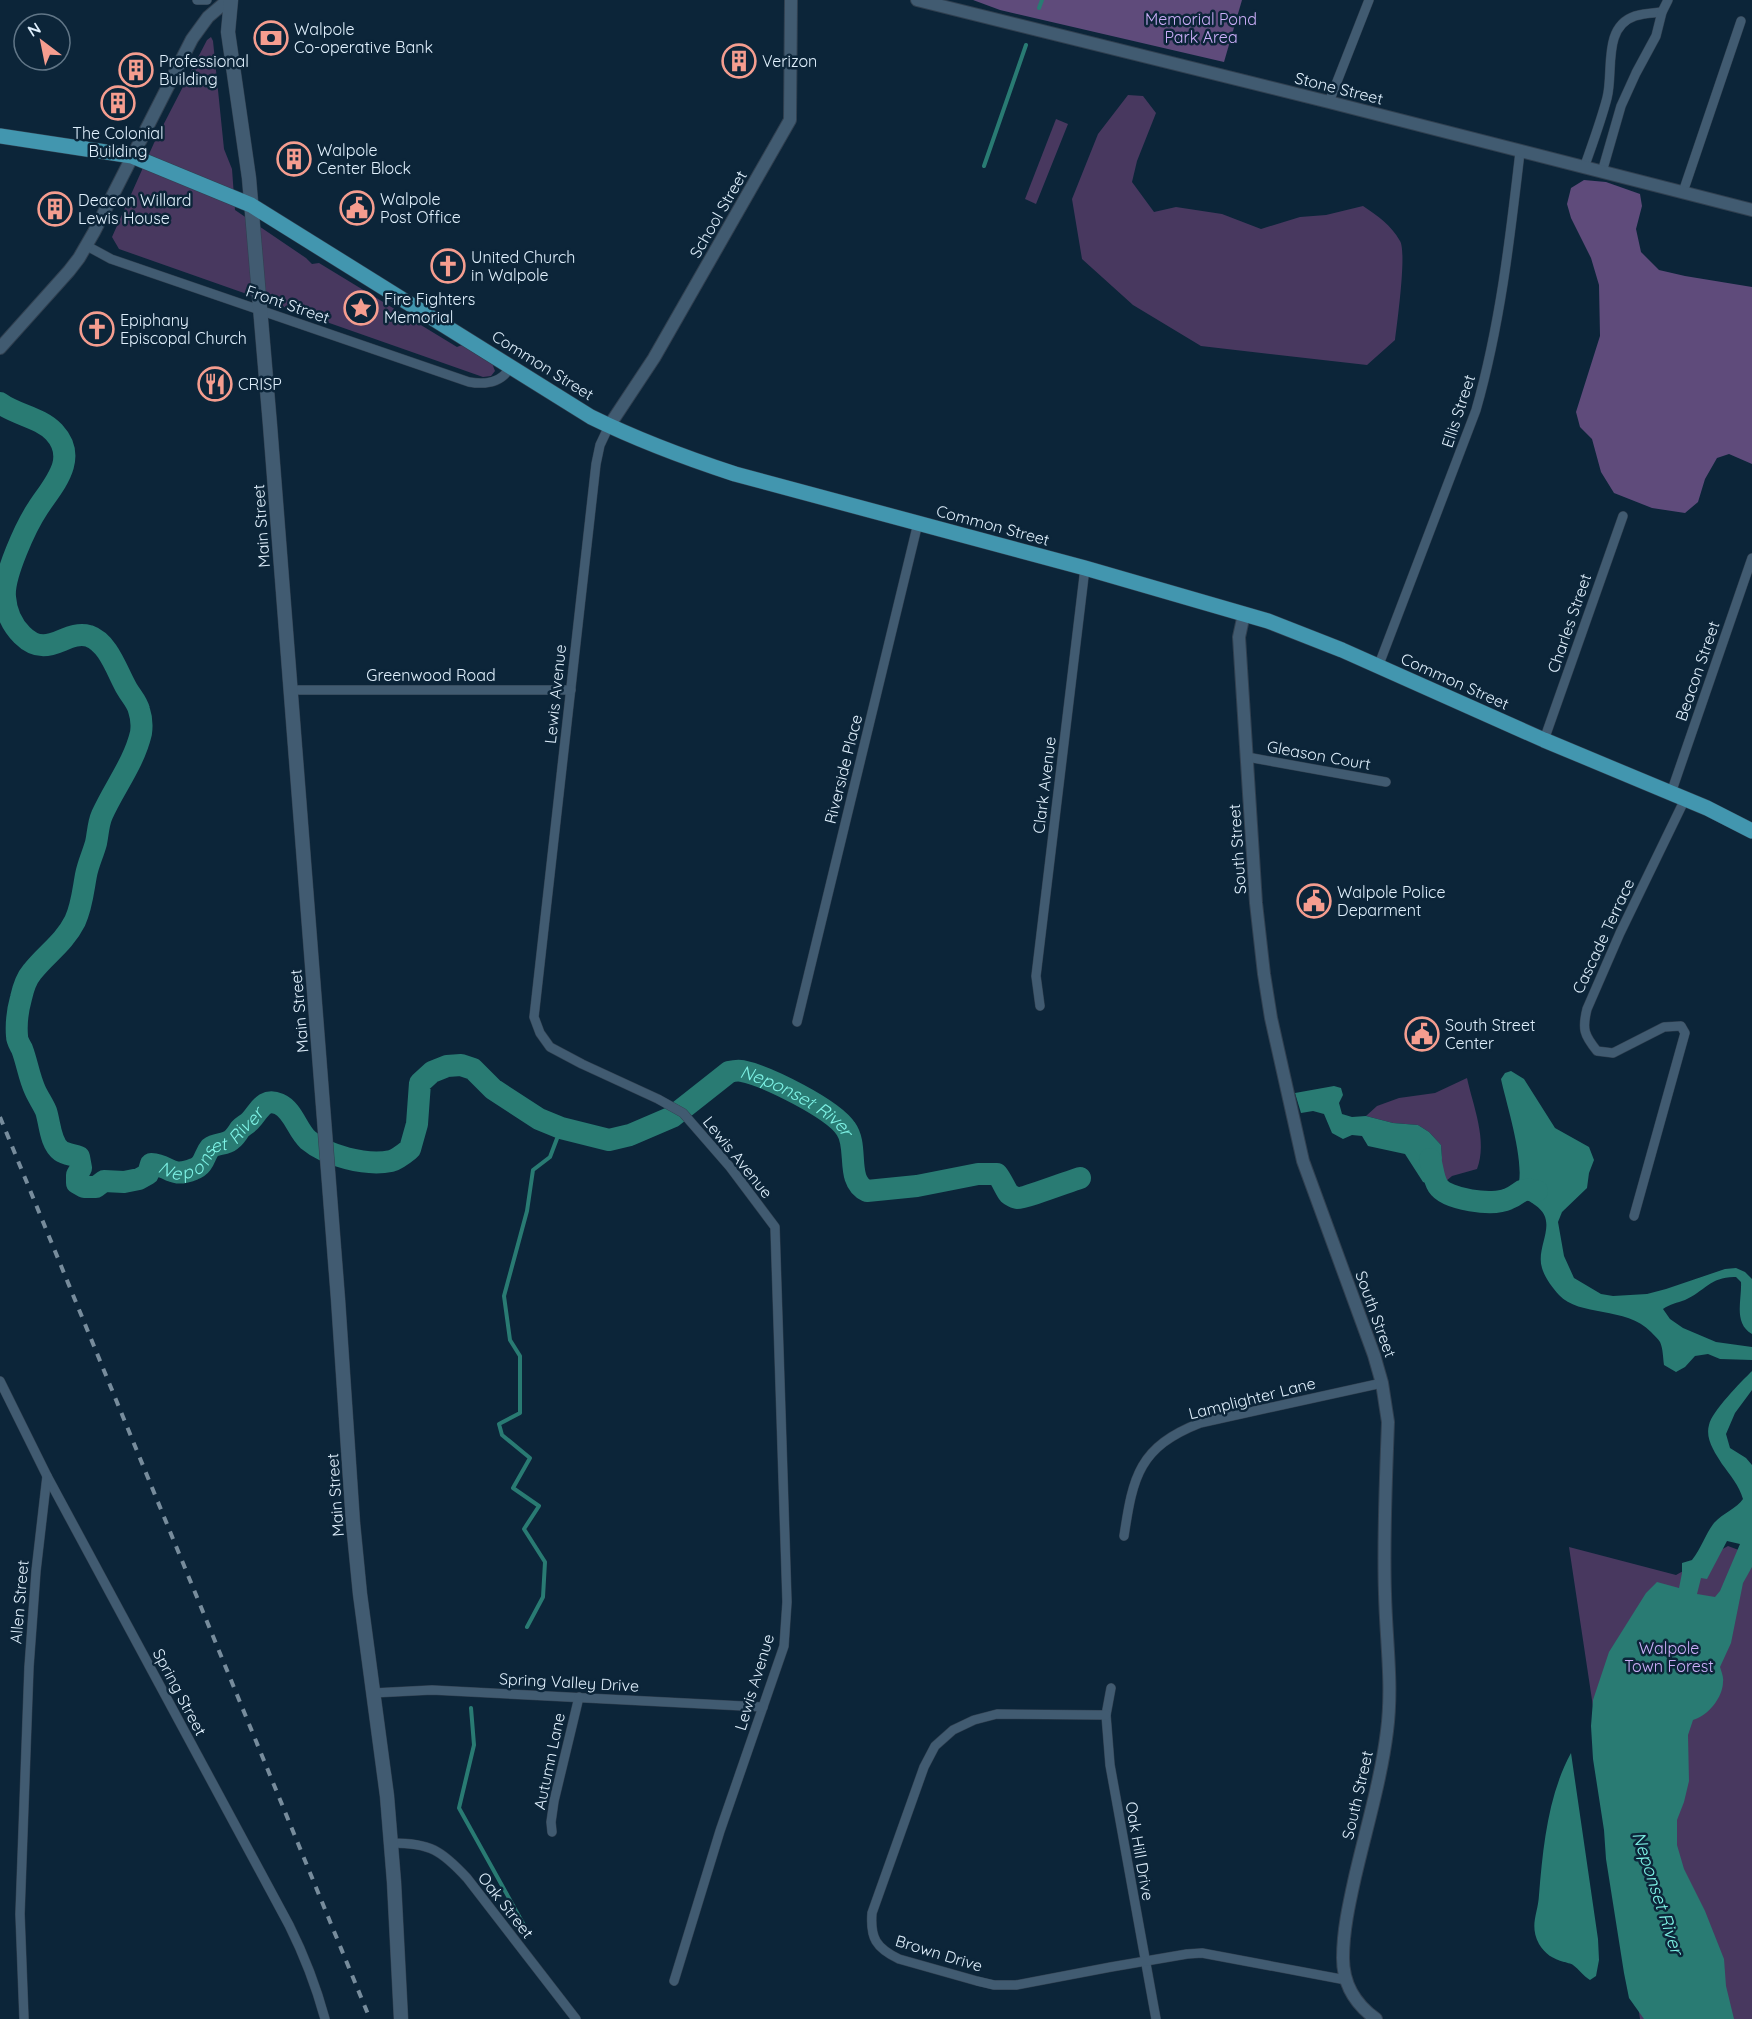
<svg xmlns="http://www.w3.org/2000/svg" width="1752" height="2019" font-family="Quicksand,sans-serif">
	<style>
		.green { fill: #48385f }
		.forest { fill: #5f4b7b }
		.water { fill: #297b73; fill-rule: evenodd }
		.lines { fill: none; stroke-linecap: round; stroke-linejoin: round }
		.stream { stroke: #297b73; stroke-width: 4 }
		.river { stroke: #297b73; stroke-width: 22 }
		.minor-casing { stroke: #314050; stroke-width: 10 }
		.tertiary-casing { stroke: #314050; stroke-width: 14 }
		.secondary-casing { stroke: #314050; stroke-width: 15 }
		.primary-casing { stroke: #314050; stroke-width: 16 }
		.minor { stroke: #415b71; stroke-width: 9 }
		.tertiary { stroke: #415b71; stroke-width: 12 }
		.secondary { stroke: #415b71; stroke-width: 14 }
		.primary { stroke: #4296af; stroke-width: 15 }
		.rail { stroke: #778c9c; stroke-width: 4; stroke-dasharray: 8 8; stroke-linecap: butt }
		.labels { text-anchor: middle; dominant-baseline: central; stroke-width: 5; stroke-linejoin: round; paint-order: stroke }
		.park-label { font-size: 16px; fill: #cdaffa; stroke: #0c2539 }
		.poi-label { font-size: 16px; fill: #e0f0fd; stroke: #0c2539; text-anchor: start }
		.street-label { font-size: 16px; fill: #e0f0fd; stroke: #0c2539 }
		.water-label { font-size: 18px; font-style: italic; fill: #7ef3e6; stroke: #0c2539 }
	</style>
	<rect width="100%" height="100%" fill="#0c2539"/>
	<g class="green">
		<polygon points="211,37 213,41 224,149 232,169 235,210 306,258 312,264 319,263 457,347 462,345 492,363 495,371 491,376 483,377 119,249 112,237 154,143 207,40"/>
		<path d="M1128,95L1143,96L1156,113L1137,161L1132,182L1154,212L1176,207L1222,214L1261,229L1300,217L1326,215L1363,206C1378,216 1391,225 1400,241C1407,252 1397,324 1395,340L1367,365L1201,346L1133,305L1082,259L1072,199L1098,134Z"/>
		<polygon points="1056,119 1068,124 1036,204 1025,199"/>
		<path d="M1467,1078C1473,1106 1488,1141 1477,1169L1452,1176L1439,1187L1442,1158L1441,1145L1429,1132L1418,1125L1393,1123L1366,1116L1377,1106L1399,1098L1435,1093Z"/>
		<polygon points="1728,1546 1752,1555 1752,2019 1640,2019 1569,1547 1676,1575"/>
	</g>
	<g class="forest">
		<polygon points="973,0 1242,0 1224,62 1000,10"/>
		<polygon points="1584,180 1606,182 1640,194 1642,206 1636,229 1641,252 1659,270 1685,276 1752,287 1752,464 1729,454 1717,458 1705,479 1698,502 1685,513 1652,508 1614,493 1601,472 1592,439 1580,427 1576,412 1600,336 1599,285 1591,258 1571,218 1567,204 1571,188"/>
	</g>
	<g class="water">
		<path d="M1511,1071L1524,1079L1555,1128L1589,1147L1594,1160L1589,1173L1587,1188L1562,1212L1558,1222L1564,1256L1574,1278L1601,1294L1613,1296L1647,1294L1666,1289L1725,1269L1736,1268L1745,1272L1752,1279V1334C1733,1323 1742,1300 1741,1282L1736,1277C1711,1276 1705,1291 1685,1300C1677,1303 1670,1304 1663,1309L1670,1319L1683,1328L1716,1342L1752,1347V1360L1720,1359L1708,1354L1695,1356L1685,1367L1676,1372L1664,1365C1663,1358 1663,1348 1660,1342C1658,1339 1654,1335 1651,1332C1626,1306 1579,1317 1559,1295C1552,1287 1545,1278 1542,1268C1535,1246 1560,1222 1535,1205C1532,1203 1527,1199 1523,1199C1518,1199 1515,1202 1510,1202L1509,1194L1517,1189C1527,1167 1506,1103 1501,1079L1505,1073Z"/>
		<polygon points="1334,1086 1341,1088 1343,1095 1339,1103 1342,1114 1352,1117 1366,1116 1393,1123 1418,1125 1429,1132 1441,1145 1442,1158 1439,1187 1423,1182 1405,1154 1368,1146 1362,1136 1352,1135 1343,1139 1332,1133 1324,1114 1313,1111 1301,1113 1295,1093"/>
		<path d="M1752,1371V1390L1735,1413L1726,1434L1730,1448L1746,1458L1752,1465V1567L1743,1583L1731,1643L1720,1667C1721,1671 1724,1677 1723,1682C1723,1697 1708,1716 1693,1720L1688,1735L1689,1781L1684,1802L1677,1820V1845L1684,1869L1705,1911L1724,1959L1726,1986L1734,2019H1644L1629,1998L1624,1973L1606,1859L1604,1830L1593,1759L1591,1726L1593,1700L1609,1652L1646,1593L1657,1582L1679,1588L1682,1573V1563L1692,1560C1701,1549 1706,1533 1714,1523C1723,1513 1737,1508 1743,1499C1739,1485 1730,1475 1722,1464C1715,1453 1705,1439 1709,1425C1712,1411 1741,1382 1752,1371ZM1727,1541L1740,1544L1720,1591L1715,1597L1697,1594L1701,1578L1707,1579Z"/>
		<path d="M1571,1753L1598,1939L1599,1960L1596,1976L1590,1980C1583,1976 1579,1969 1573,1965C1572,1964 1565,1962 1564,1962C1553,1959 1545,1954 1539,1944C1529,1925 1538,1914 1539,1895C1543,1847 1548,1795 1571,1753Z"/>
	</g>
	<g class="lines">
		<g class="stream">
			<polyline points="1039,8 1042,0"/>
			<polyline points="984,166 1026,45"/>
			<polyline points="527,1627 543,1597 545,1562 524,1529 539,1506 513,1488 530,1458 502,1435 499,1424 520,1413 520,1356 510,1340 504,1296 527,1211 533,1170 550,1157 561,1128"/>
			<polyline points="471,1708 474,1745 459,1808 525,1927"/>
		</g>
		<g class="river">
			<path id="s1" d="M0,403C16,415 40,417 54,432C79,459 53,485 38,508C26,526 3,576 5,597C6,611 12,625 22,635C48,661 65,629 89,636C109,643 117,672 127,689C131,696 137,702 139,710C141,716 142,726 141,733C134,763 114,788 102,815C98,824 98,834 96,843C93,854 88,864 86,875C83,891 82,906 75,921C64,943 46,954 32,972C26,979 23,989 21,998C18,1009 16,1024 17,1036C17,1041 20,1045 22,1049C27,1062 29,1077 35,1090C38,1097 43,1104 46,1111C50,1123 50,1143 61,1151C65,1154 74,1155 79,1157L81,1168L77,1175V1183L84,1187H96L104,1181L124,1182L139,1179L148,1174L151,1164C170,1165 170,1179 194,1169C205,1165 204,1155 210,1148C216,1143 225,1145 231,1140C235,1137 237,1134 240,1129C243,1126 247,1124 250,1121C259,1112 263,1097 279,1104C293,1110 297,1130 308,1140C327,1156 366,1166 391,1161C398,1159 405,1153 410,1149L417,1124L420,1083L432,1072L447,1066L461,1065L473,1069L493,1089L539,1119L561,1128L609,1140L630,1135L672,1117L729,1072C733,1071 738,1070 742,1071C767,1076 833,1109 846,1129C859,1147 845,1181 867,1191L917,1186L978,1174H997C1002,1180 1005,1189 1009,1194C1010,1195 1016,1198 1017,1198C1023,1199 1070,1181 1080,1178"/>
			<path d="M1430,1159C1433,1168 1433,1178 1438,1186C1447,1200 1493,1206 1508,1199C1522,1194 1518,1187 1537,1191"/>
		</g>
		<defs>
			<g id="minor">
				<polyline points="197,0 207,0"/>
				<polyline points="1329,102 1369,0"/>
				<path d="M1584,168C1592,145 1601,121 1607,98C1614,72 1602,27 1635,16C1644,13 1654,13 1662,12"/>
				<polyline points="1602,172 1621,106 1636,73 1656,36 1662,12 1668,0"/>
				<polyline points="1683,192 1741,21"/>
				<path d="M87,246L111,259L469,382C486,385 502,383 511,366"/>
				<polyline points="609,426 600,445 596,464 534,1017 540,1033 550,1047 582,1064 658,1099 683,1113 730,1167 775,1227 787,1602 784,1646 720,1831 674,1981"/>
				<path d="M1378,667L1476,410C1500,326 1510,239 1520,152"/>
				<polyline points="290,690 571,690"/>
				<polyline points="1544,740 1623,516"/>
				<polyline points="1247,757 1386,782"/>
				<polyline points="1671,793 1752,558"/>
				<polyline points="1040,1006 1036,976 1085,568"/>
				<polyline points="797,1022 918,523"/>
				<path d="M1634,1216L1685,1033L1681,1026L1664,1027L1613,1053L1597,1051C1584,1035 1582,1029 1587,1009L1620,933L1685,799"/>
				<path d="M0,1381L47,1476L289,1925C304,1955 316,1986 325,2019"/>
				<path d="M1124,1536C1133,1476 1139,1447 1200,1423L1382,1383"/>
				<polyline points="1111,1688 1106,1715 1110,1765 1156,2019"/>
				<polyline points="373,1693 432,1690 763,1707"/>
				<path d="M1106,1715L997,1714L974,1720L953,1730L935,1746L924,1767L872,1913C870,1938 876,1948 899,1959L977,1981L994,1985H1016L1111,1967L1187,1954L1202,1953L1346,1980"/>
				<polyline points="552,1832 551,1822 554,1801 579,1697"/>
				<path d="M392,1843C430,1843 441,1850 467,1878L576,2019"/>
				<polyline points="24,2019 20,1914 29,1667 36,1571 47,1476"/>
			</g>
			<g id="tertiary">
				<polyline points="917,0 1329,102 1752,210"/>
				<polyline points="0,348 69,271 79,258 94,232 192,39 208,17 228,0"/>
				<polyline points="609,426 654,358 790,120 791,0"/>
				<path d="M1244,614L1239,637L1256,903L1264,974L1271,1018L1303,1161L1374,1355L1382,1383L1388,1422C1386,1479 1383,1537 1385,1594C1386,1640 1393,1685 1387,1731C1381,1780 1366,1829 1355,1877C1349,1904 1343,1931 1343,1958C1343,1985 1355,2004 1376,2019"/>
			</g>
			<polyline id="secondary" points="231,0 228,32 249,178 270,425 338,1299 353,1523 360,1594 387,1796 394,1882 401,2019"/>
			<path id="primary" d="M0,136L132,156L251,205L591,417C638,440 686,458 735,474L1085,568L1268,621L1342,650L1544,740L1707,808L1752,831"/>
		</defs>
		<use href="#minor" class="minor-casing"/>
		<use href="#tertiary" class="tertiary-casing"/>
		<use href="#secondary" class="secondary-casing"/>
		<use href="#primary" class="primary-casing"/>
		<use href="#minor" class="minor"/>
		<use href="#tertiary" class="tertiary"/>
		<use href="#secondary" class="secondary"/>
		<use href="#primary" class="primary"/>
		<polyline class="rail" points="0,1117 370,2019"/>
	</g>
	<defs>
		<symbol id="bank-ring" viewBox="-11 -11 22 22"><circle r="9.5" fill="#0c2539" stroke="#f59d8f" stroke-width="1.5"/><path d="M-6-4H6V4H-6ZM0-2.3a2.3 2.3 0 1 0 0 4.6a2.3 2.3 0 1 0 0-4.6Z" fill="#f59d8f"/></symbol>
		<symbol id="building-ring" viewBox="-11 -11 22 22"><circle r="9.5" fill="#0c2539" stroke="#f59d8f" stroke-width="1.5"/><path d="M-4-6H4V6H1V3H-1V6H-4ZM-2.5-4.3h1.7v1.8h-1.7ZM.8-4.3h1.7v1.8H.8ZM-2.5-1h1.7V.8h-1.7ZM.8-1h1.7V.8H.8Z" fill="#f59d8f"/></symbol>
		<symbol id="civic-ring" viewBox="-11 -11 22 22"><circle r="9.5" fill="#0c2539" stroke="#f59d8f" stroke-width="1.5"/><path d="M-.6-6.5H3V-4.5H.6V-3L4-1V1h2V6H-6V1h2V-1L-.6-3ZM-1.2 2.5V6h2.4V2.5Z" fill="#f59d8f"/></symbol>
		<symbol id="church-ring" viewBox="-11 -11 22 22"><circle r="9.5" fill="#0c2539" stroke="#f59d8f" stroke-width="1.5"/><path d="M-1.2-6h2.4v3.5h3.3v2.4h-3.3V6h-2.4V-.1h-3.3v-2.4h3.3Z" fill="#f59d8f"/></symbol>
		<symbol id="sight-ring" viewBox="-11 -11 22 22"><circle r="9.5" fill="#0c2539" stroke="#f59d8f" stroke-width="1.5"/><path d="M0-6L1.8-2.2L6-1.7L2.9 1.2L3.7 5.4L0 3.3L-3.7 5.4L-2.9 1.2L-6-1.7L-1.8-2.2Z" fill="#f59d8f"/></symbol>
		<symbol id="restaurant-ring" viewBox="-11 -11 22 22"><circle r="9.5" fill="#0c2539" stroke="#f59d8f" stroke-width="1.5"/><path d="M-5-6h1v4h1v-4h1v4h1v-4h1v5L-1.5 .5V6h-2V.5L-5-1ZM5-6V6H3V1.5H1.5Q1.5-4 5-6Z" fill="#f59d8f"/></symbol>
	</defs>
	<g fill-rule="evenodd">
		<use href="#bank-ring" x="252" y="19" width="38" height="38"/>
		<use href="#building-ring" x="720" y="42" width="38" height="38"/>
		<use href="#building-ring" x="117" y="51" width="38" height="38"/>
		<use href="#building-ring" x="99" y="84" width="38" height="38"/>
		<use href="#building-ring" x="275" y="140" width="38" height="38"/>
		<use href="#civic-ring" x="338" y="189" width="38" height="38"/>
		<use href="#building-ring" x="36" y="190" width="38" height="38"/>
		<use href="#church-ring" x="429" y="247" width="38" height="38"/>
		<use href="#sight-ring" x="342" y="289" width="38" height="38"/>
		<use href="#church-ring" x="78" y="310" width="38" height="38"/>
		<use href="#restaurant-ring" x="196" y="365" width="38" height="38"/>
		<use href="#civic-ring" x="1295" y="882" width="38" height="38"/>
		<use href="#civic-ring" x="1403" y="1015" width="38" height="38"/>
	</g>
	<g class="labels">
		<g class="park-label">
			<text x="1201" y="19">Memorial Pond<tspan x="1201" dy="18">Park Area</tspan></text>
			<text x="1669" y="1648">Walpole<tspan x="1669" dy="18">Town Forest</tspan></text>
		</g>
		<g class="poi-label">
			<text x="294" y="29">Walpole<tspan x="294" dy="18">Co-operative Bank</tspan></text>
			<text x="159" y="61">Professional<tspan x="159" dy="18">Building</tspan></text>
			<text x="762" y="61">Verizon</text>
			<text x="118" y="133" text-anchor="middle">The Colonial<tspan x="118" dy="18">Building</tspan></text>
			<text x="317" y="150">Walpole<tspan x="317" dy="18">Center Block</tspan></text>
			<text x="380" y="199">Walpole<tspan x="380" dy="18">Post Office</tspan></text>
			<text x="78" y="200">Deacon Willard<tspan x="78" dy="18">Lewis House</tspan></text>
			<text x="471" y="257">United Church<tspan x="471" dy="18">in Walpole</tspan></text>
			<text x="384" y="299">Fire Fighters<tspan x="384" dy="18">Memorial</tspan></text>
			<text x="120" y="320">Epiphany<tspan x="120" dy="18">Episcopal Church</tspan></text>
			<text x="238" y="384">CRISP</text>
			<text x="1337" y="892">Walpole Police<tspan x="1337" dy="18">Deparment</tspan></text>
			<text x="1445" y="1025">South Street<tspan x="1445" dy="18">Center</tspan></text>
		</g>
		<g class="street-label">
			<text transform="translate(1339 88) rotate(14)">Stone Street</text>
			<text transform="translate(718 214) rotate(-60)">School Street</text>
			<text transform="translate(288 304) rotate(19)">Front Street</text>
			<text transform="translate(543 365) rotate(32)">Common Street</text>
			<text transform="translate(1458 411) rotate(-72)">Ellis Street</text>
			<text transform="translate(993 525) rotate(15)">Common Street</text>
			<text transform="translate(261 526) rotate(-94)">Main Street</text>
			<text transform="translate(1569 623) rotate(-71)">Charles Street</text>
			<text transform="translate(1697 671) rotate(-71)">Beacon Street</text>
			<text x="431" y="675">Greenwood Road</text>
			<text transform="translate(1455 681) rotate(24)">Common Street</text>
			<text transform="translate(555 694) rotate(-84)">Lewis Avenue</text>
			<text transform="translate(1319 755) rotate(10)">Gleason Court</text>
			<text transform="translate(843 769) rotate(-76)">Riverside Place</text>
			<text transform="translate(1044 785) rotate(-83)">Clark Avenue</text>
			<text transform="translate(1237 849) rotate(-94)">South Street</text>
			<text transform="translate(1603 936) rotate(-65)">Cascade Terrace</text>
			<text transform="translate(299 1011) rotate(-95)">Main Street</text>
			<text transform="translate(738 1157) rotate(51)">Lewis Avenue</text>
			<text transform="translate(1376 1314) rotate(70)">South Street</text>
			<text transform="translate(1252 1398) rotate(-14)">Lamplighter Lane</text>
			<text transform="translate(335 1495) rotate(-94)">Main Street</text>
			<text transform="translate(19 1602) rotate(-85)">Allen Street</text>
			<text transform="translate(569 1682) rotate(3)">Spring Valley Drive</text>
			<text transform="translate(754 1682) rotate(-73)">Lewis Avenue</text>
			<text transform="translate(180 1692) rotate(62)">Spring Street</text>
			<text transform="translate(549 1761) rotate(-78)">Autumn Lane</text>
			<text transform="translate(1357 1795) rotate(-77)">South Street</text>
			<text transform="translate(1140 1851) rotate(80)">Oak Hill Drive</text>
			<text transform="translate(506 1905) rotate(52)">Oak Street</text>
			<text transform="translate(939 1953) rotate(17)">Brown Drive</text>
		</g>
		<g class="water-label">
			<text stroke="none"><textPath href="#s1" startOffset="1878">Neponset River</textPath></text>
			<text stroke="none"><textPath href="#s1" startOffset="1136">Neponset River</textPath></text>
			<text transform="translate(1658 1893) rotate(72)">Neponset River</text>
		</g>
	</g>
	<g transform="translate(42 42) rotate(328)"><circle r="28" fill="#0c2539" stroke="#617687" stroke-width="1.5"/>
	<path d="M0-4.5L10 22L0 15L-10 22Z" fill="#f59d8f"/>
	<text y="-9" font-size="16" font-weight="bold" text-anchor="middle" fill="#e0f0fd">N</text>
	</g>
</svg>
